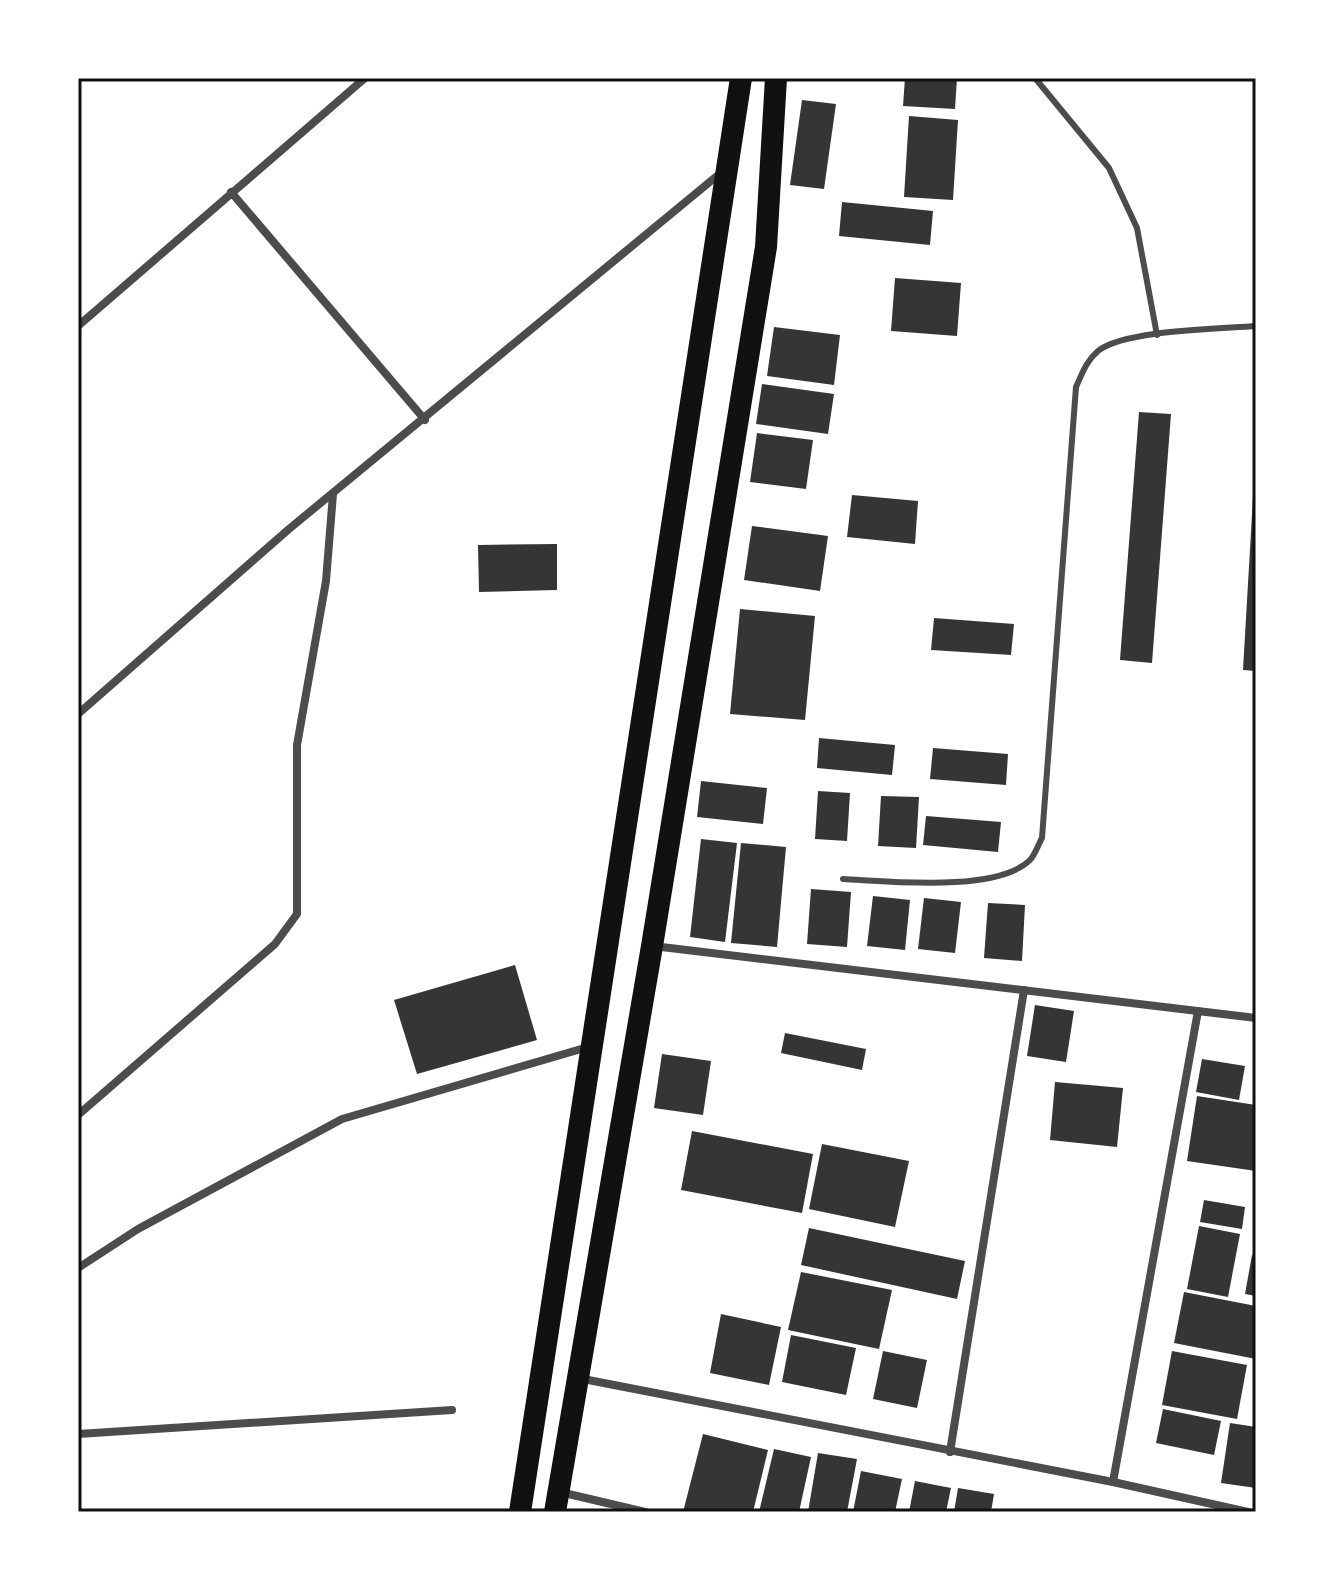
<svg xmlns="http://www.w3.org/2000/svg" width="1334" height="1590" font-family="Jost,sans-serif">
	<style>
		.building { fill: #353535 }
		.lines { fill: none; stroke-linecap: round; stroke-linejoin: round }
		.service { stroke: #4c4c4c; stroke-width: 6 }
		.minor { stroke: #4c4c4c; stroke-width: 8 }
		.trunk { stroke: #111; stroke-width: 22 }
		.neatline { fill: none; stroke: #111; stroke-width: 3 }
	</style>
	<rect width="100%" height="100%" fill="#fff"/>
	<g class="building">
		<polygon points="905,78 957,78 955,109 903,106"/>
		<polygon points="802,100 836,104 824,189 790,185"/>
		<polygon points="909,116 958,120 953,200 904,197"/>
		<polygon points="842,202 933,211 930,245 839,236"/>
		<polygon points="895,278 961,283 957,336 891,331"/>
		<polygon points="774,327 840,335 834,385 767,376"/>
		<polygon points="762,384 834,394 828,434 756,424"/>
		<polygon points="1139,412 1171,414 1152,663 1120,660"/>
		<polygon points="757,433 813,440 806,489 750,482"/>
		<polygon points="1254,480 1256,480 1256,671 1243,670"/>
		<polygon points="852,495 918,501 915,544 847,537"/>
		<polygon points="752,526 828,536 820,591 744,580"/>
		<polygon points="557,544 557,590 479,592 478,545"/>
		<polygon points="740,609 815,616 805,720 730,714"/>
		<polygon points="934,618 1014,624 1011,655 931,650"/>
		<polygon points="819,738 895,745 892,775 817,768"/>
		<polygon points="933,748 1008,754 1006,785 930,779"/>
		<polygon points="701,781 767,788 763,824 697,817"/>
		<polygon points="818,791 850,793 847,841 815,839"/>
		<polygon points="881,796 919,797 916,848 878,846"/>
		<polygon points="926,816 1001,822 998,852 923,845"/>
		<polygon points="701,839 737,843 725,942 690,937"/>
		<polygon points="741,843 786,847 777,947 731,943"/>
		<polygon points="811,889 851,892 847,947 807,944"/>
		<polygon points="873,896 910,900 905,950 867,946"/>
		<polygon points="924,898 961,902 955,953 918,949"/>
		<polygon points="988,903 1025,905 1022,961 984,958"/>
		<polygon points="515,965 537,1040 417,1074 394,1000"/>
		<polygon points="1035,1005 1074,1011 1066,1062 1027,1056"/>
		<polygon points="785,1033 866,1049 862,1070 781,1053"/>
		<polygon points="662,1054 711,1061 703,1115 654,1108"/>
		<polygon points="1202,1059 1245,1066 1239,1100 1196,1092"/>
		<polygon points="1055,1082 1123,1088 1117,1147 1050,1140"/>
		<polygon points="1197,1096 1256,1105 1256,1171 1187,1161"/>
		<polygon points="692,1131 813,1154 802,1213 681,1190"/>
		<polygon points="822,1144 909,1161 895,1227 809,1209"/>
		<polygon points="1204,1200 1245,1207 1242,1229 1200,1222"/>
		<polygon points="1199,1226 1240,1234 1228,1297 1187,1289"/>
		<polygon points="809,1228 965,1261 957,1299 801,1265"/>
		<polygon points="1252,1255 1256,1256 1256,1296 1245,1294"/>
		<polygon points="801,1272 892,1290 879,1349 788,1330"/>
		<polygon points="1184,1292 1256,1306 1256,1359 1174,1343"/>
		<polygon points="721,1314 781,1327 769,1385 710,1373"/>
		<polygon points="791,1335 856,1348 846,1395 782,1382"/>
		<polygon points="883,1351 927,1360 917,1408 873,1399"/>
		<polygon points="1172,1351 1247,1365 1237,1419 1162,1405"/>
		<polygon points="1163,1409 1221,1421 1214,1455 1156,1443"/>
		<polygon points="1230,1423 1256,1427 1256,1488 1221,1483"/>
		<polygon points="703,1434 768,1450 753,1512 683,1512"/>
		<polygon points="774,1449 811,1457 799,1512 759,1512"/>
		<polygon points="818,1453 857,1459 847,1512 808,1512"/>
		<polygon points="861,1471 902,1479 895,1512 853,1512"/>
		<polygon points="915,1481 951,1488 946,1512 909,1512"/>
		<polygon points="958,1488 994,1494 991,1512 954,1512"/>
	</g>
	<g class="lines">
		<g class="service">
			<polyline points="1035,78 1109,168 1137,228 1157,335"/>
			<path d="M843,879C887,881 997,893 1030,860C1035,855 1038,845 1042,838L1076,387C1082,374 1086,361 1098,351C1124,330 1220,329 1256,326"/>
		</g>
		<g class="minor">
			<polyline points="231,192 425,420"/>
			<polyline points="78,326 365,78"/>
			<polyline points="78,714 289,529 723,171"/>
			<polyline points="653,946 1256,1018"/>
			<polyline points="78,1115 275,944 297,914 297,745 326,581 333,494"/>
			<polyline points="78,1268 138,1229 342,1119 588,1047"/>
			<polyline points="578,1378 1113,1482 1248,1512"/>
			<polyline points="78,1434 452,1410"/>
			<polyline points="950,1452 1024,990"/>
			<polyline points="1113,1482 1198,1011"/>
			<polyline points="560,1492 645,1512"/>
		</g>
		<g class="trunk">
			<polyline points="520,1512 741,78"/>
			<polyline points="555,1512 652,946 766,247 776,78"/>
		</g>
	</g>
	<rect width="1334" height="1590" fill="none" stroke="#ffffff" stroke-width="160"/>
	<rect x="80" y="80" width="1174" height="1430" class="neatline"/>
</svg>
